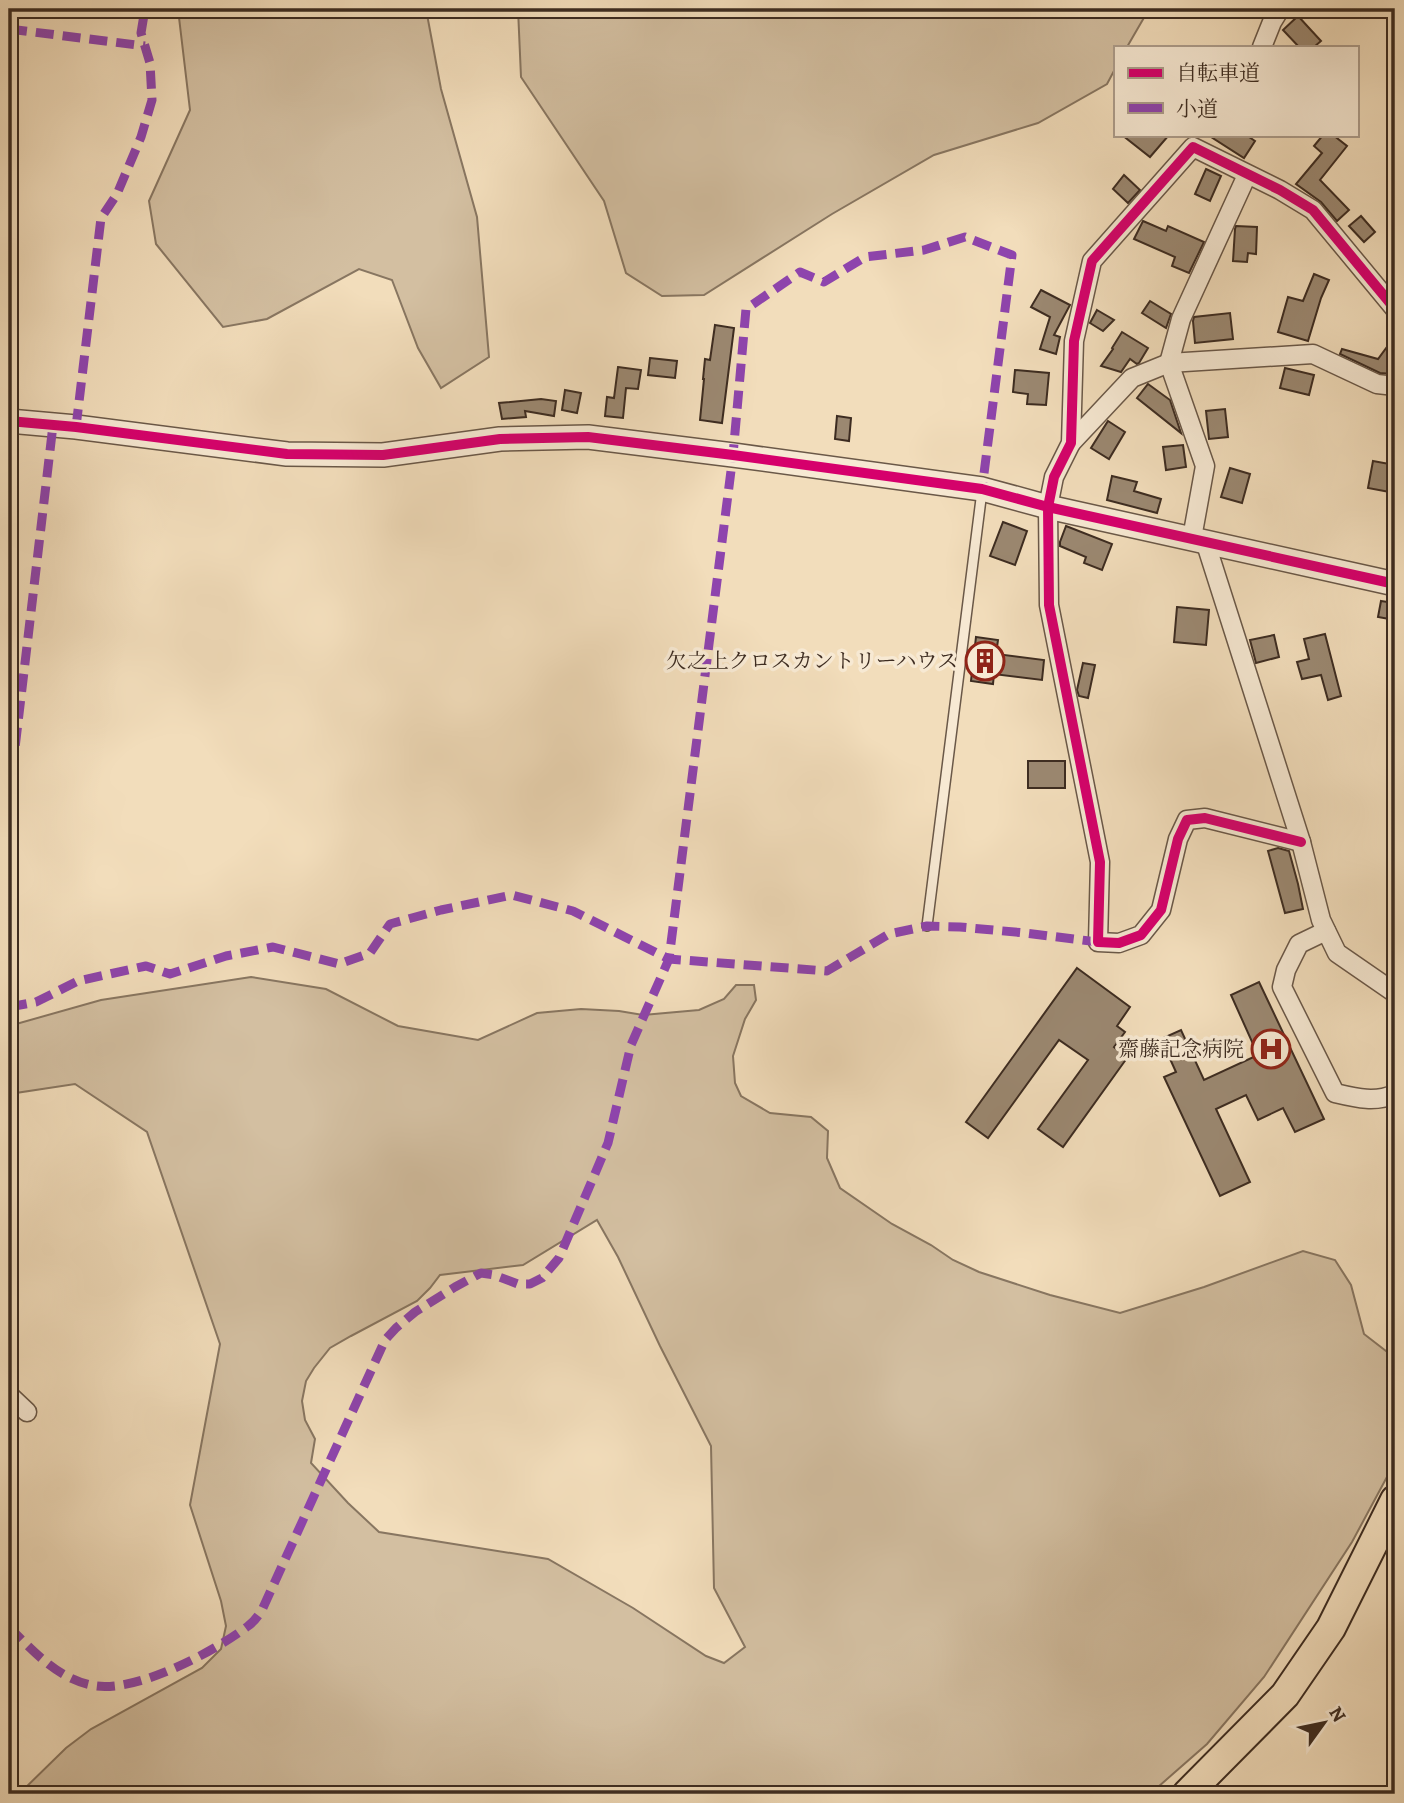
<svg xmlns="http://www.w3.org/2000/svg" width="1404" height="1803" font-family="Alegreya,'Noto Serif JP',serif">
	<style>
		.green { fill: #d3bfa1; stroke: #887661; stroke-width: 2; fill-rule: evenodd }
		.building { fill: #9b8871; stroke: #3d2c21; stroke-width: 2 }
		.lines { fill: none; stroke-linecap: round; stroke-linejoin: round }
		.service-casing { stroke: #6a5848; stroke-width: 12 }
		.minor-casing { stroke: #6a5848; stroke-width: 21 }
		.tertiary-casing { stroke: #6a5848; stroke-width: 26 }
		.primary-casing { stroke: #3d2c21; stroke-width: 32 }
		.service { stroke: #f7e9d3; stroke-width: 9 }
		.minor { stroke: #f7e9d3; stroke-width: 18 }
		.tertiary { stroke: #f7e9d3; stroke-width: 23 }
		.primary { stroke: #f2ddbb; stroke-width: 28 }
		.quiet { stroke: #8e44ad; stroke-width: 9; stroke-dasharray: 18 9; stroke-linecap: butt }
		.cycleway-casing { stroke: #f7e9d3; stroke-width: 15 }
		.cycleway { stroke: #d6006c; stroke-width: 10 }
		.labels { text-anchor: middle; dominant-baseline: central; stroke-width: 7; stroke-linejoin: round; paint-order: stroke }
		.poi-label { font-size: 21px; fill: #3d2c21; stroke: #f7e9d3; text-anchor: end }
	</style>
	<rect width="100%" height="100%" fill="#f2ddbb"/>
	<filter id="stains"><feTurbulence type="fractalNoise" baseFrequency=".00286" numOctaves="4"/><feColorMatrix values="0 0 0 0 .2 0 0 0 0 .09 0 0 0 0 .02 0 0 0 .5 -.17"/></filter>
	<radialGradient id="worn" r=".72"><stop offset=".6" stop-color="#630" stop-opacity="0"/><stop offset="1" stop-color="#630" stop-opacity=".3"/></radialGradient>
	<g class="green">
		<polygon points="178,9 426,9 441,89 477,217 489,357 441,388 418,348 392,280 359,269 267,319 223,327 156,244 149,201 190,110"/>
		<polygon points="518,9 1149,9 1127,47 1115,47 1115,69 1107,84 1038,123 934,155 832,214 704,295 662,296 626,273 604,201 521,77"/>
		<path d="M251,977L326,989L398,1026L478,1040L537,1013L581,1009L619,1011L643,1015L699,1010L724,999L736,985H754L756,1000L745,1019L733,1056L735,1083L741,1096L770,1113L811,1117L828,1131L827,1158L840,1188L892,1224L931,1245L953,1260L979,1272L1050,1295L1120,1313L1204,1287L1303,1251L1335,1260L1351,1285L1364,1334L1395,1358V1462L1352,1542L1264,1677L1207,1744L1150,1794H19L66,1748L91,1729L202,1668L221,1649L226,1626L221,1601L190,1505L220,1344L147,1132L75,1084L9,1094V1026L101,1000ZM597,1220L618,1257L660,1346L711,1446L714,1588L745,1647L724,1663L706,1656L633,1608L548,1559L379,1532L348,1503L311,1463L315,1439L305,1420L302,1401L306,1381L314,1368L330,1348L351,1336L417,1301L430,1288L440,1275L523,1265Z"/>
	</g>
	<g class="building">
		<polygon points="1298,16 1321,41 1314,47 1299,47 1283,30"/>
		<polygon points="1122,135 1169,135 1150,157"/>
		<polygon points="1208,135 1246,135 1255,141 1244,158"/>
		<polygon points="1323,135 1333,135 1347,146 1320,180 1349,210 1337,221 1321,202 1296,184 1322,153 1314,146"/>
		<polygon points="1206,169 1221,176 1210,201 1195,194"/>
		<polygon points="1124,175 1140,190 1128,203 1113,189"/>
		<polygon points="1361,216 1375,232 1364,242 1349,226"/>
		<polygon points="1143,221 1166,231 1168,226 1204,242 1189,273 1172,266 1175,257 1134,239"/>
		<polygon points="1236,226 1257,227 1256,254 1248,253 1247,262 1233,261 1235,229"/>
		<polygon points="1314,274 1329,280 1321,298 1308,341 1278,332 1288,297 1303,301"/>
		<polygon points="1041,290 1070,305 1054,335 1060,337 1056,354 1040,349 1050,317 1031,307"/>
		<polygon points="1150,301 1171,314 1166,328 1142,313"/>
		<polygon points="1097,310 1114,320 1103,331 1090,323"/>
		<polygon points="1230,313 1233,339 1195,343 1193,321 1194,317"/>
		<polygon points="715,325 734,328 722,423 700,420 704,379 703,379 705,359 710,360"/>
		<polygon points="1122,332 1148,348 1139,363 1137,364 1130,359 1121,372 1101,366 1113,349 1112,348"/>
		<polygon points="1395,336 1395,371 1393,374 1380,373 1340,354 1342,349 1378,359"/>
		<polygon points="650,358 677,361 675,378 648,375"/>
		<polygon points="618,367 641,370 638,389 626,388 623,418 605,416 607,397 614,398"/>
		<polygon points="1285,368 1314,375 1309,395 1280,388"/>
		<polygon points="1015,370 1049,373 1046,405 1027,404 1028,394 1013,392"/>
		<polygon points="1148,384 1170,400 1181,433 1137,398"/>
		<polygon points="565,390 581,393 577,413 562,410"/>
		<polygon points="541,399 556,401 554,416 525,411 526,417 502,419 499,403"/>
		<polygon points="1225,409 1228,437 1209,439 1206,411"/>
		<polygon points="837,416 851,418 849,441 835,439"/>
		<polygon points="1108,421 1125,432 1109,459 1091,448"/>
		<polygon points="1183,445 1186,467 1166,470 1163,447"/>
		<polygon points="1373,461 1395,465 1395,493 1368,488"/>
		<polygon points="1230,468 1250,474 1242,503 1221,497"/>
		<polygon points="1112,476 1137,482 1134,491 1161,499 1157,513 1107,500"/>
		<polygon points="1003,522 1027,531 1015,565 990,556"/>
		<polygon points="1066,526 1112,544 1102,570 1084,563 1086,557 1060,546 1060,542"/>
		<polygon points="1381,601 1395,603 1395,620 1378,617"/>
		<polygon points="1177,607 1209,610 1206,645 1174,642"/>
		<polygon points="1325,634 1341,696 1328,700 1321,675 1302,679 1297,662 1309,659 1304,639"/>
		<polygon points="1274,635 1279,657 1256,663 1250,640"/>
		<polygon points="976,637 998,640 996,654 1044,660 1042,680 994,674 993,684 971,681"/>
		<polygon points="1083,663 1095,665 1088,698 1079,696 1077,690"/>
		<rect x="1028" y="761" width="37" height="27"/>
		<polygon points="1278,848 1289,851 1298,884 1303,909 1285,913 1268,851"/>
		<polygon points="1077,968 1130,1007 1117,1026 1125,1032 1114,1047 1127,1058 1063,1147 1038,1129 1088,1060 1059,1040 988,1138 966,1122"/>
		<polygon points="1259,982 1324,1119 1295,1132 1283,1108 1258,1120 1246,1095 1216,1109 1250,1182 1220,1196 1164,1077 1176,1072 1161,1039 1181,1030 1204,1080 1258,1055 1231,995"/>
	</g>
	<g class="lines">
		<defs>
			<polyline id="service" points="927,926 982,491"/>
			<g id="minor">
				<polyline points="1262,47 1272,22 1280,9"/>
				<polyline points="1071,443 1132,378 1169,363 1313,354 1377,384 1395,386"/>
				<polyline points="1192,538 1205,466 1169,363 1181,319 1247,175"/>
				<polyline points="1205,541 1301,842 1321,920 1337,953 1395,993"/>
				<polyline points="1301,842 1205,818 1187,820 1178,839 1161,910 1141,935 1119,943 1098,942 1100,862 1049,605 1048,507 1054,477 1071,443 1074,341 1092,261 1193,147 1280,190 1313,210 1395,309"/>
				<path d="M1326,931L1299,944L1286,970L1282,987L1335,1093C1356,1098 1375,1103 1395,1094"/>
				<polyline points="9,1395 27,1412"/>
			</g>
			<polyline id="tertiary" points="9,421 76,427 287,454 383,455 500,439 588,437 733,455 982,489 1048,507 1395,584"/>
			<polyline id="primary" points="1187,1794 1285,1695 1331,1628 1395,1500"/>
		</defs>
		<use href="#service" class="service-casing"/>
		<use href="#minor" class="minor-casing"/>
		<use href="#tertiary" class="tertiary-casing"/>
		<use href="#primary" class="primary-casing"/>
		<use href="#service" class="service"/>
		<use href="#minor" class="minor"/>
		<use href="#tertiary" class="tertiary"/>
		<use href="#primary" class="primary"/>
		<g class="quiet">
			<polyline points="9,29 145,46"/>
			<polyline points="76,427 101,218 117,194 141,137 152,100 150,63 141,33 145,9"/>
			<polyline points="9,799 53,425"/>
			<polyline points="9,1007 36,1002 78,981 146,966 170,974 226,956 273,947 339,964 370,953 390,924 441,910 512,895 573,911 669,959 827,971 889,934 927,926 960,927 1025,933 1098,942"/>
			<path d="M9,1627C32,1650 57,1678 91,1685C133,1695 214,1652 248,1626C254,1622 258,1616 262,1610L385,1340L396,1328L415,1312L455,1287L481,1273L494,1275L518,1284H530L542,1278L559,1258L608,1143L631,1045L669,959L733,455L746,309L800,272L824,282L865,257L924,250L965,237L1012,255L982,489"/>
		</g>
		<defs>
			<g id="cycleway">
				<polyline points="9,421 76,427 287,454 383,455 500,439 588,437 733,455 982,489 1048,507 1395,584"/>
				<polyline points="1301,842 1205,818 1187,820 1178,839 1161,910 1141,935 1119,943 1098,942 1100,862 1049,605 1048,507 1054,477 1071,443 1074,341 1092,261 1193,147 1280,190 1313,210 1395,309"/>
			</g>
		</defs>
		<use href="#cycleway" class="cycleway-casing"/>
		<use href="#cycleway" class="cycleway"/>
	</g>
	<defs>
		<symbol id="building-ring" viewBox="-11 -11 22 22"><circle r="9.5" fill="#f7e9d3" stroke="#8f2418" stroke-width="1.5"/><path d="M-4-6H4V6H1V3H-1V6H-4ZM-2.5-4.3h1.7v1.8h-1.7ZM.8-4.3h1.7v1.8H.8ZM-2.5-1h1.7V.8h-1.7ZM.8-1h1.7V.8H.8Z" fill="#8f2418"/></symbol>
		<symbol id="hospital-ring" viewBox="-11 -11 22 22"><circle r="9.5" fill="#f7e9d3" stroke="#8f2418" stroke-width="1.5"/><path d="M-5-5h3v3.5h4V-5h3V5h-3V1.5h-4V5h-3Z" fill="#8f2418"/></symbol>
	</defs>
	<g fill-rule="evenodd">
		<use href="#building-ring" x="963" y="639" width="44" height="44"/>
		<use href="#hospital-ring" x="1249" y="1027" width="44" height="44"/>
	</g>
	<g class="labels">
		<g class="poi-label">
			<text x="958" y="661">欠之上クロスカントリーハウス</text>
			<text x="1244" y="1049">齋藤記念病院</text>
		</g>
	</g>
	<rect width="1404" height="1803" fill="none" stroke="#f2ddbb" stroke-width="35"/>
	<rect x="10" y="10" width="1383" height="1782" fill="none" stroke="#3d2c21" stroke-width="3.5"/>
	<rect x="18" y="18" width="1369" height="1768" fill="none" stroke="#3d2c21" stroke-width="2"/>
	<rect x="1114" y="46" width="245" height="91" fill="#f7e9d3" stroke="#ad9d8c" stroke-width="2"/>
	<rect x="1128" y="68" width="35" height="10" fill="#d6006c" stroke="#ad9d8c" stroke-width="2"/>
	<text x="1176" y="80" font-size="21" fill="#3d2c21">自転車道</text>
	<rect x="1128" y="103" width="35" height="10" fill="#8e44ad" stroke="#ad9d8c" stroke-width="2"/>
	<text x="1176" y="116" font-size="21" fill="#3d2c21">小道</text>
	<g transform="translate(1324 1723) rotate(57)" stroke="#f7e9d3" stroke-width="5" paint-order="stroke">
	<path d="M0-5L12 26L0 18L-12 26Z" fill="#3d2c21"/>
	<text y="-10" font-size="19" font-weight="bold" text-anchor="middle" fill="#3d2c21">N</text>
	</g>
	<rect width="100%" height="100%" filter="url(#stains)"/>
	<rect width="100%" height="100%" fill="url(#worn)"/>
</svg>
